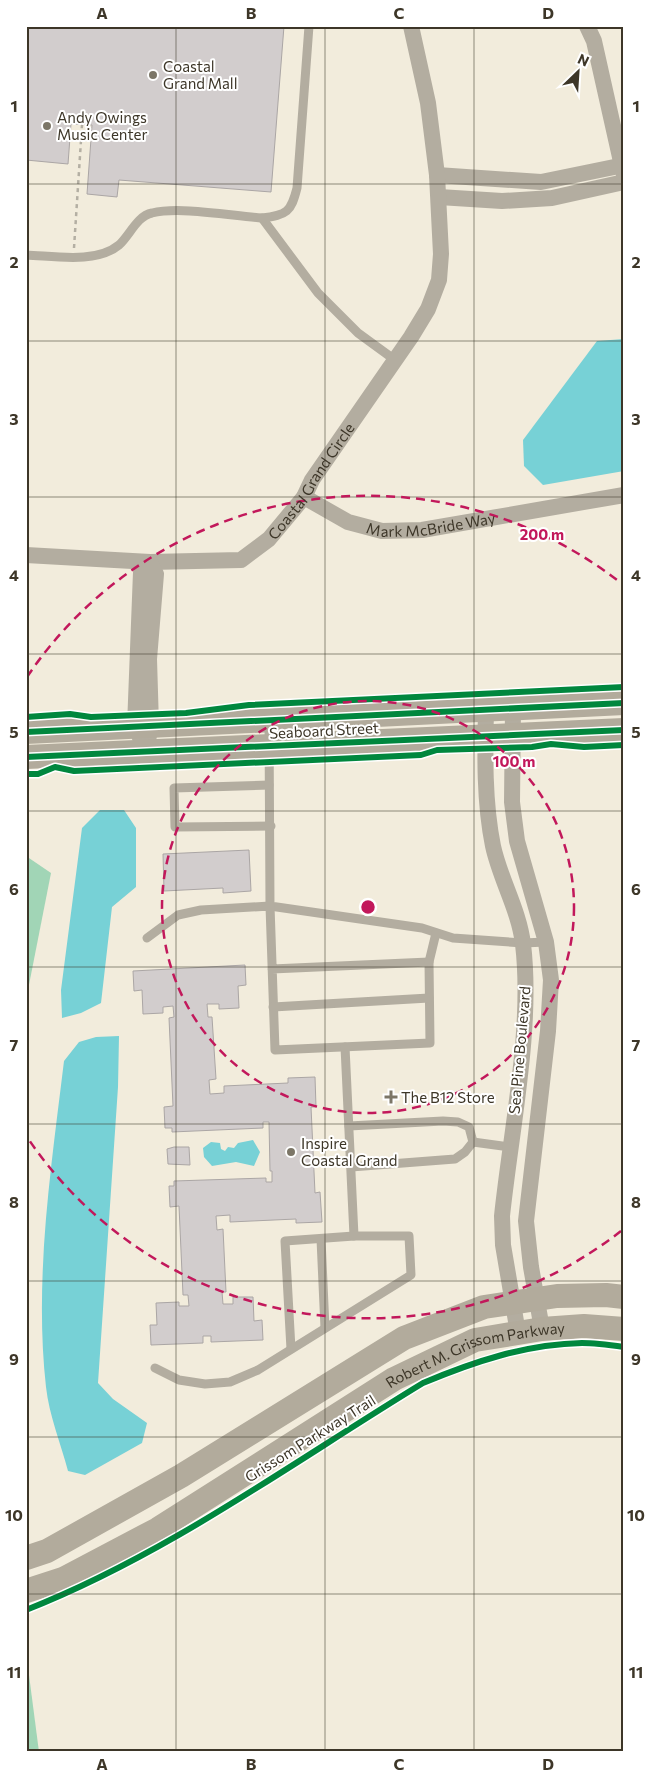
<svg xmlns="http://www.w3.org/2000/svg" width="650" height="1778" font-family="Commissioner,sans-serif">
	<style>
		.forest { fill: #a1d5b6 }
		.water { fill: #77d1d6 }
		.building { fill: #d2cdcd; stroke: #aba6a5 }
		.lines { fill: none; stroke-linecap: round; stroke-linejoin: round }
		.path { stroke: #b4afa3; stroke-width: 2.5; stroke-dasharray: 4 4; stroke-linecap: butt }
		.lane { stroke: #b3ada0; stroke-width: 9 }
		.street { stroke: #b3ada0; stroke-width: 16 }
		.secondary { stroke: #b2ab9c; stroke-width: 24 }
		.cycleway-casing { stroke: #fff; stroke-width: 9 }
		.cycleway { stroke: #00873e; stroke-width: 6 }
		.grid { fill: none; stroke: #3d3628; stroke-width: 1; stroke-opacity: 0.55 }
		.ring { fill: none; stroke: #c2185b; stroke-width: 2.5; stroke-dasharray: 9 6 }
		.poi-dot { fill: #7c7667; stroke: #fff; stroke-width: 2 }
		.labels { text-anchor: middle; dominant-baseline: central; stroke-width: 4; stroke-linejoin: round; paint-order: stroke }
		.poi-label { font-size: 15px; fill: #3d3628; stroke: #fff; text-anchor: start }
		.street-label { font-size: 15px; fill: #3d3628; stroke: #fff }
		.centre { fill: #c2185b; stroke: #fff; stroke-width: 2.5 }
		.ring-label { font-size: 15px; text-anchor: middle; font-weight: bold; fill: #c2185b; stroke: #fff; stroke-width: 4; stroke-linejoin: round; paint-order: stroke }
		.neatline { fill: none; stroke: #3d3628; stroke-width: 2 }
		.grid-label { font-size: 16px; text-anchor: middle; font-weight: bold; fill: #3d3628 }
	</style>
	<rect width="100%" height="100%" fill="#f2ecdc"/>
	<g class="forest">
		<polygon points="26,856 51,873 26,1000"/>
		<polygon points="26,1652 39,1752 26,1752"/>
	</g>
	<g class="water">
		<polygon points="624,339 624,471 543,485 524,466 523,440 597,341"/>
		<polygon points="100,810 124,810 136,828 136,887 112,907 101,1003 81,1013 62,1018 61,990 82,828"/>
		<path d="M119,1036L118,1087L98,1383L113,1399L147,1423L142,1443L85,1475L68,1471C61,1444 49,1415 46,1387C34,1278 51,1169 64,1061L79,1042L96,1037Z"/>
		<polygon points="253,1140 260,1152 254,1166 236,1162 212,1166 204,1157 203,1148 211,1142 220,1143 221,1149 225,1151 228,1147 234,1148 238,1143"/>
	</g>
	<g class="building">
		<polygon points="26,26 284,26 271,192 119,180 117,197 87,194 92,125 71,124 68,164 26,160"/>
		<polygon points="249,850 251,891 223,893 223,888 164,891 163,854"/>
		<polygon points="245,965 246,985 238,986 239,1008 219,1009 219,1004 207,1004 208,1017 212,1017 216,1079 209,1080 210,1094 224,1093 224,1086 288,1083 288,1078 315,1077 316,1107 311,1107 315,1193 320,1192 322,1222 296,1223 296,1219 230,1222 230,1215 216,1216 217,1230 223,1229 226,1292 222,1292 223,1304 233,1304 233,1297 253,1297 254,1321 262,1320 263,1340 211,1342 211,1336 203,1336 203,1343 151,1345 150,1325 157,1325 156,1303 179,1302 179,1306 189,1306 188,1295 183,1295 179,1206 170,1207 169,1186 174,1186 174,1181 266,1178 266,1182 272,1182 272,1171 270,1171 269,1122 263,1122 263,1128 172,1132 172,1128 165,1128 164,1107 173,1106 169,1018 174,1017 173,1006 163,1007 163,1013 143,1014 142,990 134,991 133,971"/>
		<polygon points="174,1147 189,1147 190,1165 168,1164 167,1149"/>
	</g>
	<g class="lines">
		<polyline class="path" points="74,248 82,125"/>
		<g class="lane">
			<polyline points="262,218 318,293 358,333 395,360"/>
			<path d="M26,255C54,256 96,264 119,245C130,235 137,216 152,213C180,206 232,216 262,218C287,215 291,212 297,188L309,26"/>
			<polyline points="269,721 270,906 422,928 453,938 523,943 546,942"/>
			<polyline points="269,785 174,788 175,827 271,826"/>
			<polyline points="147,938 178,915 201,910 270,906 275,1050 430,1043 429,962 272,969"/>
			<polyline points="429,962 436,933"/>
			<polyline points="273,1007 429,998"/>
			<polyline points="349,1126 443,1121 458,1122 469,1127 473,1142"/>
			<polyline points="473,1142 510,1147"/>
			<polyline points="351,1167 455,1159 465,1152 473,1142"/>
			<polyline points="321,1239 325,1328"/>
			<polyline points="291,1349 285,1241 354,1236"/>
			<polyline points="155,1368 179,1380 205,1384 230,1382 258,1370 411,1275 409,1236 354,1236 345,1047"/>
		</g>
		<g class="street">
			<polyline points="587,26 594,41 624,175"/>
			<polyline points="437,175 541,182 624,165"/>
			<polyline points="439,197 502,201 552,198 624,182"/>
			<path id="s1" d="M304,497L348,522L382,531L422,530L624,495"/>
			<path id="s2" d="M26,555L150,562L241,560L269,539L304,497L312,480L411,337L428,309L439,280L441,254L437,175L428,103L411,26"/>
			<polygon points="150,562 156,574 149,659 151,725 146,751 135,726 141,572"/>
			<polyline points="513,708 512,802 517,841 546,942 551,980 548,1031 526,1221 531,1267 542,1329"/>
			<path d="M486,710C485,754 484,802 493,846C500,879 519,910 523,944C533,1028 511,1130 502,1216L503,1245L518,1333"/>
		</g>
		<g class="secondary">
			<polyline points="26,732 624,703"/>
			<polyline points="26,757 624,730"/>
			<polyline points="26,1558 47,1551 181,1476 404,1338 484,1307 557,1296 606,1295 624,1297"/>
			<path id="s3" d="M26,1591L63,1579L158,1529L394,1379L475,1340L542,1329L584,1326L624,1329"/>
		</g>
		<defs>
			<g id="cycleway">
				<polyline points="26,717 70,714 91,717 186,713 249,705 624,687"/>
				<polyline points="26,732 624,703"/>
				<polyline points="26,757 624,730"/>
				<polyline points="26,774 38,774 55,767 74,771 421,755 437,750 532,747 551,744 584,747 624,745"/>
				<path d="M26,1610C168,1554 293,1462 423,1383C473,1362 526,1344 582,1343C596,1343 610,1345 624,1347"/>
			</g>
		</defs>
		<use href="#cycleway" class="cycleway-casing"/>
		<use href="#cycleway" class="cycleway"/>
	</g>
	<path class="grid" d="M176,26V1752M325,26V1752M474,26V1752M26,184H624M26,341H624M26,497H624M26,654H624M26,811H624M26,967H624M26,1124H624M26,1281H624M26,1437H624M26,1594H624"/>
	<g class="ring">
		<circle cx="368" cy="907" r="206"/>
		<path d="M621 1231A411 411 0 0 1 27 1137M27 677A411 411 0 0 1 621 583"/>
	</g>
	<g class="poi-dot">
		<circle cx="153" cy="75" r="5"/>
		<circle cx="47" cy="126" r="5"/>
		<path d="M388.5 1089.5h5v5h5v5h-5v5h-5v-5h-5v-5h5z"/>
		<circle cx="291" cy="1152" r="5"/>
	</g>
	<g class="labels">
		<g class="poi-label">
			<text x="163" y="66">Coastal<tspan x="163" dy="17">Grand Mall</tspan></text>
			<text x="57" y="117">Andy Owings<tspan x="57" dy="17">Music Center</tspan></text>
			<text x="401" y="1097">The B12 Store</text>
			<text x="301" y="1143">Inspire<tspan x="301" dy="17">Coastal Grand</tspan></text>
		</g>
		<g class="street-label">
			<text stroke="none"><textPath href="#s2" startOffset="322">Coastal Grand Circle</textPath></text>
			<text stroke="none"><textPath href="#s1" startOffset="135">Mark McBride Way</textPath></text>
			<text transform="translate(324 730) rotate(-3)">Seaboard Street</text>
			<text transform="translate(519 1050) rotate(-85)">Sea Pine Boulevard</text>
			<text stroke="none"><textPath href="#s3" startOffset="512">Robert M. Grissom Parkway</textPath></text>
			<text transform="translate(310 1438) rotate(-32)">Grissom Parkway Trail</text>
		</g>
	</g>
	<circle cx="368" cy="907" r="8" class="centre"/>
	<g class="ring-label">
		<text x="542" y="540">200 m</text>
		<text x="514" y="767">100 m</text>
	</g>
	<rect width="650" height="1778" fill="none" stroke="#ffffff" stroke-width="55"/>
	<g transform="translate(578 72) rotate(25)" stroke="#ffffff" stroke-width="4" paint-order="stroke">
	<path d="M0-4L9 19L0 12L-9 19Z" fill="#3d3628"/>
	<text y="-8" font-size="14" font-weight="bold" text-anchor="middle" fill="#3d3628">N</text>
	</g>
	<rect x="28" y="28" width="594" height="1722" class="neatline"/>
	<g class="grid-label">
		<text x="102" y="19">A</text>
		<text x="251" y="19">B</text>
		<text x="399" y="19">C</text>
		<text x="548" y="19">D</text>
		<text x="14" y="112">1</text>
		<text x="636" y="112">1</text>
		<text x="14" y="268">2</text>
		<text x="636" y="268">2</text>
		<text x="14" y="425">3</text>
		<text x="636" y="425">3</text>
		<text x="14" y="581">4</text>
		<text x="636" y="581">4</text>
		<text x="14" y="738">5</text>
		<text x="636" y="738">5</text>
		<text x="14" y="895">6</text>
		<text x="636" y="895">6</text>
		<text x="14" y="1051">7</text>
		<text x="636" y="1051">7</text>
		<text x="14" y="1208">8</text>
		<text x="636" y="1208">8</text>
		<text x="14" y="1365">9</text>
		<text x="636" y="1365">9</text>
		<text x="14" y="1521">10</text>
		<text x="636" y="1521">10</text>
		<text x="14" y="1678">11</text>
		<text x="636" y="1678">11</text>
		<text x="102" y="1770">A</text>
		<text x="251" y="1770">B</text>
		<text x="399" y="1770">C</text>
		<text x="548" y="1770">D</text>
	</g>
</svg>
